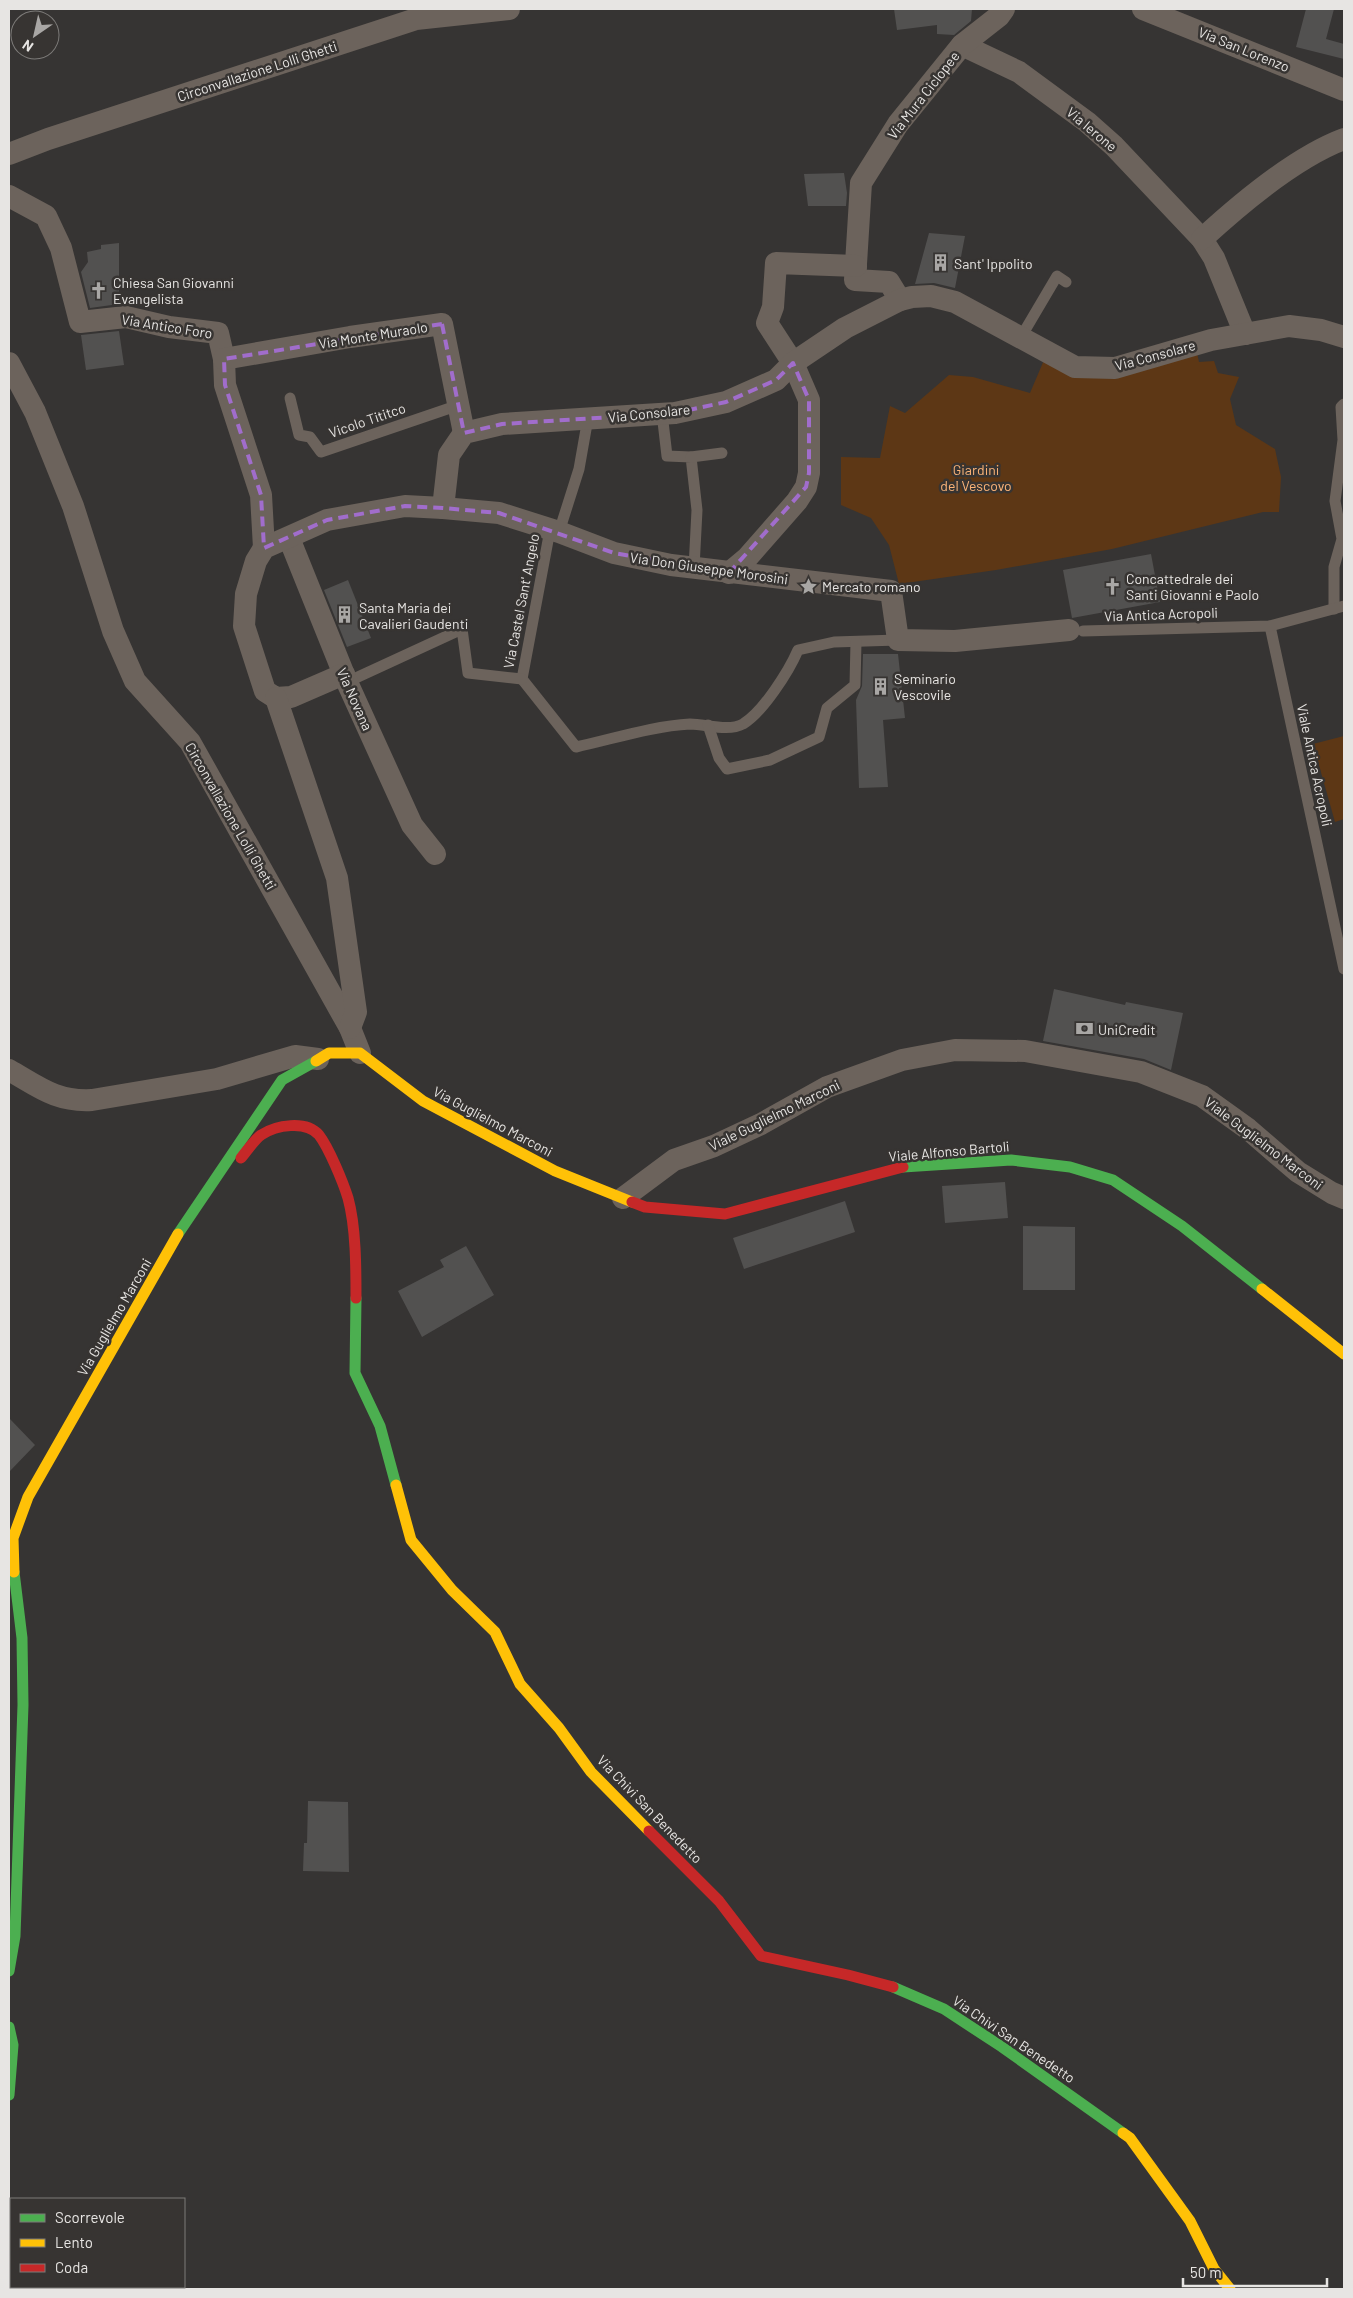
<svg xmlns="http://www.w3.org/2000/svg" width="1353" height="2298" font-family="Barlow,sans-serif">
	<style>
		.green { fill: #5d3715 }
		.building { fill: #525150 }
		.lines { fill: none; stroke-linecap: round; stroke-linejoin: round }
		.lane { stroke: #6c635c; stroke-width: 11 }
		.street { stroke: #6c635c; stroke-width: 22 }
		.fast { stroke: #4caf50; stroke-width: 11 }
		.slow { stroke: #ffc107; stroke-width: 11 }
		.jam { stroke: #c62828; stroke-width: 11 }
		.marked { fill: none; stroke: #a16dcc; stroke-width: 4; stroke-dasharray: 10 6; stroke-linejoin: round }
		.labels { text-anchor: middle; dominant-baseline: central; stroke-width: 5; stroke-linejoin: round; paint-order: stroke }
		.street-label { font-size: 14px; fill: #e7e5e3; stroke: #373432 }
		.poi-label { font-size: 14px; fill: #e7e5e3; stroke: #373432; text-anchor: start }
		.park-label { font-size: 14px; fill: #fcb478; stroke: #373432 }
	</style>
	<rect width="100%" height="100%" fill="#363433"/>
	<g class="green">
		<polygon points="1195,344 1199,362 1214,361 1218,373 1239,377 1230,399 1236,425 1275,449 1281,477 1279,512 1263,512 1112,549 996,570 899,584 889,545 871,518 841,505 841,457 880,458 890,406 905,413 949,375 973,377 1030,393 1047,353 1065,370"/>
		<polygon points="1344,736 1344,819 1335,822 1313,744"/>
	</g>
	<g class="building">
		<polygon points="894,9 972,9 971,21 954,35 937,34 937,25 897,30"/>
		<polygon points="1306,9 1334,9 1326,39 1344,44 1344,59 1296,47"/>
		<polygon points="844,173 847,193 846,206 808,206 804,174"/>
		<polygon points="929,233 965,236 955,288 934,283 915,284"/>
		<polygon points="119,243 119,304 90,308 81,272 88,262 87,252 101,249 101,245"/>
		<polygon points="119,331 124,365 86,370 81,335"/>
		<polygon points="1151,554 1160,602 1072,618 1063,570"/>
		<polygon points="348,580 371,638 347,647 324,590"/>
		<polygon points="863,654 898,654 905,718 883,720 888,787 859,788 856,700 862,686"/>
		<polygon points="1054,989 1125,1005 1126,1002 1183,1013 1171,1070 1144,1059 1043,1041"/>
		<polygon points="1005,1182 1008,1218 945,1223 942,1186"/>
		<polygon points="845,1201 855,1232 744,1269 733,1238"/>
		<polygon points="1023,1226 1075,1227 1075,1290 1023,1290"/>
		<polygon points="466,1246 494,1295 422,1337 398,1291 444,1267 440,1260"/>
		<polygon points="9,1418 35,1445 9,1472"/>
		<polygon points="308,1801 348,1802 349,1872 303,1871 304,1843 307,1843"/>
	</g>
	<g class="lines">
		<g class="lane">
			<polyline points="1021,337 1057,276 1066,282"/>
			<polyline points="290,398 299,435 310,437 321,452 459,405"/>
			<polyline points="662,413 667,456 691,457 697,510 694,568"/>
			<polyline points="691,457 722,453"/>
			<path d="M550,530L522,679L576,747C613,739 652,726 690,724C706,724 728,732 743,724C763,712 789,671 798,650L834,642L898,640"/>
			<polyline points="559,532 579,469 588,418"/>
			<polyline points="1334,609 1334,567 1342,539 1335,501 1343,440 1341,407 1344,404"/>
			<polyline points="1270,626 1344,969"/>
			<polyline points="1083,631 1270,626 1344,606"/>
			<polyline points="347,682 462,629 468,673 522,679"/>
			<polyline points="708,725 719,758 727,769 770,760 819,737 827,708 855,685 856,642"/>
		</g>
		<g class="street">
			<polyline points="1143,9 1344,90"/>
			<polyline points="962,45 1019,72 1087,122 1114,146 1202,239 1214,258 1245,334"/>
			<polyline points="9,154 48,139 416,19 509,9"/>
			<polyline points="9,196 46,216 61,248 80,322 126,317 169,327 218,333 224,359 225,385 261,495 264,548"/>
			<path d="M1202,239C1240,204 1296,157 1344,139"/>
			<polyline points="900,300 889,282 855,280 861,183 898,124 962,45 999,16 1004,9"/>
			<polyline points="224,359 350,337 442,324 464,433"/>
			<polyline points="9,363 35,412 73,506 113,631 135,681 190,742 350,1028 360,1053"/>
			<polyline points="443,508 499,513 559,532 614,553 671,565 891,591 898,640 955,641 1069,630"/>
			<polyline points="289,538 347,682 412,825 435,854"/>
			<polyline points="729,573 747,558 797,501 806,487 809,473 809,400 793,363 767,323 773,307 776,263 856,266"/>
			<polyline points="344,674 291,697 276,698 265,691 244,626 246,594 256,561 264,548 327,520 405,506 443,508 449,455 464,433 502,424 675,413 726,402 776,380 793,363 845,328 900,300 912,297 931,296 955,302 1075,367 1115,368 1211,340 1289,326 1321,330 1344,337"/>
			<polyline points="276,698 337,878 356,1012 350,1028"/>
			<path d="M9,1070C39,1087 56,1102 92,1100L217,1079L295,1056L318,1059"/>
			<polyline points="623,1198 674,1160 714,1146 761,1124 827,1087 902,1060 955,1050 1025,1051 1141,1072 1202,1096 1248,1129 1298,1172 1332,1193 1344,1198"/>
		</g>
		<g class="fast">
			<polyline points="903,1167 1011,1160 1070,1167 1113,1180 1182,1226 1262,1289"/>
			<polyline points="178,1234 282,1080 316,1061"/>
			<polyline points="356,1298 355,1373 380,1426 396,1485"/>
			<polyline points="9,1971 15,1936 23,1705 22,1638 14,1572"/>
			<polyline points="893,1987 944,2009 1002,2047 1123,2133"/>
			<polyline points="9,2027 13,2045 9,2095"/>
		</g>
		<g class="slow">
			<polyline points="316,1061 329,1053 360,1053 423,1101 555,1171 632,1202"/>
			<polyline points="1262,1289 1344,1354"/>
			<polyline points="396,1485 411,1540 452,1590 495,1632 520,1684 559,1728 591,1772 649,1831"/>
			<polyline points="14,1572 13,1538 28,1497 178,1234"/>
			<polyline points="1123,2133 1130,2138 1190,2221 1214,2269 1230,2289"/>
		</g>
		<g class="jam">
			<path d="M241,1158C247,1151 254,1140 261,1135C276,1125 306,1120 319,1135C329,1148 343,1182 348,1198C356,1227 356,1268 356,1298"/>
			<polyline points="632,1202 645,1207 725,1214 903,1167"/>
			<polyline points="649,1831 719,1901 761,1956 848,1975 893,1987"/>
		</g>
	</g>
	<path class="marked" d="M442,324L464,433L502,424L675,413L726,402L776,380L793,363L809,400V473L806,487L729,573L614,553L499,513L443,508L405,506L327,520L264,548L261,495L225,385L224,359Z"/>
	<defs>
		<symbol id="building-bare" viewBox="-9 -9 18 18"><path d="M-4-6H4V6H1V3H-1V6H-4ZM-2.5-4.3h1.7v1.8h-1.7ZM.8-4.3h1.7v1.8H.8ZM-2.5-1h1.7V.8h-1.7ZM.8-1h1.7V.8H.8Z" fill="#a9a7a5" stroke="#373432" stroke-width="2.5" paint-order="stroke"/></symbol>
		<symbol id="church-bare" viewBox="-9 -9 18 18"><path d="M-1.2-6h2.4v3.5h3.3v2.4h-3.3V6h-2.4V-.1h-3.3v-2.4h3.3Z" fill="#a9a7a5" stroke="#373432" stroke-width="2.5" paint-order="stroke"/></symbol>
		<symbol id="sight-bare" viewBox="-9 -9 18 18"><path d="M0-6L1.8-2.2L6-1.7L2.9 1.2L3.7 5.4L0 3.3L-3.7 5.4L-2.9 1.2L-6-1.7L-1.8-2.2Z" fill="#a9a7a5" stroke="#373432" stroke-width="2.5" paint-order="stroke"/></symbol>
		<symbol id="bank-bare" viewBox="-9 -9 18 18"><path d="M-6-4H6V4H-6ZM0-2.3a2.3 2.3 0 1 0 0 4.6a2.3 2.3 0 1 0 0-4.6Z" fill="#a9a7a5" stroke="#373432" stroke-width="2.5" paint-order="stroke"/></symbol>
	</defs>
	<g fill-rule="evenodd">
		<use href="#building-bare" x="928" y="250" width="25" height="25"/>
		<use href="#church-bare" x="86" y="278" width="25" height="25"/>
		<use href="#sight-bare" x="796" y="574" width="25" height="25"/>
		<use href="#church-bare" x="1100" y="574" width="25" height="25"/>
		<use href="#building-bare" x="332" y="602" width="25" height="25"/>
		<use href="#building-bare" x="868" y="674" width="25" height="25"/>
		<use href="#bank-bare" x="1072" y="1016" width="25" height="25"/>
	</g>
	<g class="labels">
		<g class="street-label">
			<text transform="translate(1244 49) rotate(22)">Via San Lorenzo</text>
			<text transform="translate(257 71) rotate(-18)">Circonvallazione Lolli Ghetti</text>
			<text transform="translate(923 95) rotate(-52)">Via Mura Ciclopee</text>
			<text transform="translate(1092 129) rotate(40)">Via Ierone</text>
			<text transform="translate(167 326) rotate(9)">Via Antico Foro</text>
			<text transform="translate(373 335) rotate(-9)">Via Monte Muraolo</text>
			<text transform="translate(1155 355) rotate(-15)">Via Consolare</text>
			<text transform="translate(649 413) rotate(-6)">Via Consolare</text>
			<text transform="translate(367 420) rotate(-19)">Vicolo Tititco</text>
			<text transform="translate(709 568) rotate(8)">Via Don Giuseppe Morosini</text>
			<text transform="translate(521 601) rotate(-79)">Via Castel Sant' Angelo</text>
			<text transform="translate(1161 614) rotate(-2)">Via Antica Acropoli</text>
			<text transform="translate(355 699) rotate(66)">Via Novana</text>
			<text transform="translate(1315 765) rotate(78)">Viale Antica Acropoli</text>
			<text transform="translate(231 816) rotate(60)">Circonvallazione Lolli Ghetti</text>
			<text transform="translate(774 1115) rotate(-26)">Viale Guglielmo Marconi</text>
			<text transform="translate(493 1121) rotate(28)">Via Guglielmo Marconi</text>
			<text transform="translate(1264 1143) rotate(37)">Viale Guglielmo Marconi</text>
			<text transform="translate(949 1151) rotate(-5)">Viale Alfonso Bartoli</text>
			<text transform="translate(114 1317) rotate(-60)">Via Guglielmo Marconi</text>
			<text transform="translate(650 1809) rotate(46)">Via Chivi San Benedetto</text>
			<text transform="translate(1014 2039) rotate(34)">Via Chivi San Benedetto</text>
		</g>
		<g class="poi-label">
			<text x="954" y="263">Sant' Ippolito</text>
			<text x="113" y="282">Chiesa San Giovanni<tspan x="113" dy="16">Evangelista</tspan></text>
			<text x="1126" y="578">Concattedrale dei<tspan x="1126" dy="16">Santi Giovanni e Paolo</tspan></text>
			<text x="822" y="586">Mercato romano</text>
			<text x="359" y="607">Santa Maria dei<tspan x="359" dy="16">Cavalieri Gaudenti</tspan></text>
			<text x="894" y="678">Seminario<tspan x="894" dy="16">Vescovile</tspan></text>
			<text x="1098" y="1029">UniCredit</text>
		</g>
		<g class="park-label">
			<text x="976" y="469">Giardini<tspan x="976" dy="16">del Vescovo</tspan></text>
		</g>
	</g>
	<rect width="1353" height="2298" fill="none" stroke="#e7e5e3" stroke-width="20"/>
	<rect x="10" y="2198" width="175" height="90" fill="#373432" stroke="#7d7b79"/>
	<rect x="20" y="2214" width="25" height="8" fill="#4caf50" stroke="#7d7b79"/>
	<text x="55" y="2223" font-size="15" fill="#e7e5e3">Scorrevole</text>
	<rect x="20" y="2239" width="25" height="8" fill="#ffc107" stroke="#7d7b79"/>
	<text x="55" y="2248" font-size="15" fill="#e7e5e3">Lento</text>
	<rect x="20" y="2264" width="25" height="8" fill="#c62828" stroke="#7d7b79"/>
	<text x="55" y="2273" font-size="15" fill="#e7e5e3">Coda</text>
	<g transform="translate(35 35) rotate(214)"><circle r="24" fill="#373432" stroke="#7d7b79"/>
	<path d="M0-4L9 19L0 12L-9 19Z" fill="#a9a7a5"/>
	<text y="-8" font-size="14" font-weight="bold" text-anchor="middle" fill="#e7e5e3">N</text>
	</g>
	<path d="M1183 2278v8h144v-8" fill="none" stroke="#e7e5e3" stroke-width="2.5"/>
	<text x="1190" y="2278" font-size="15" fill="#e7e5e3" stroke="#373432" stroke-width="4" paint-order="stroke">50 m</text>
</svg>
